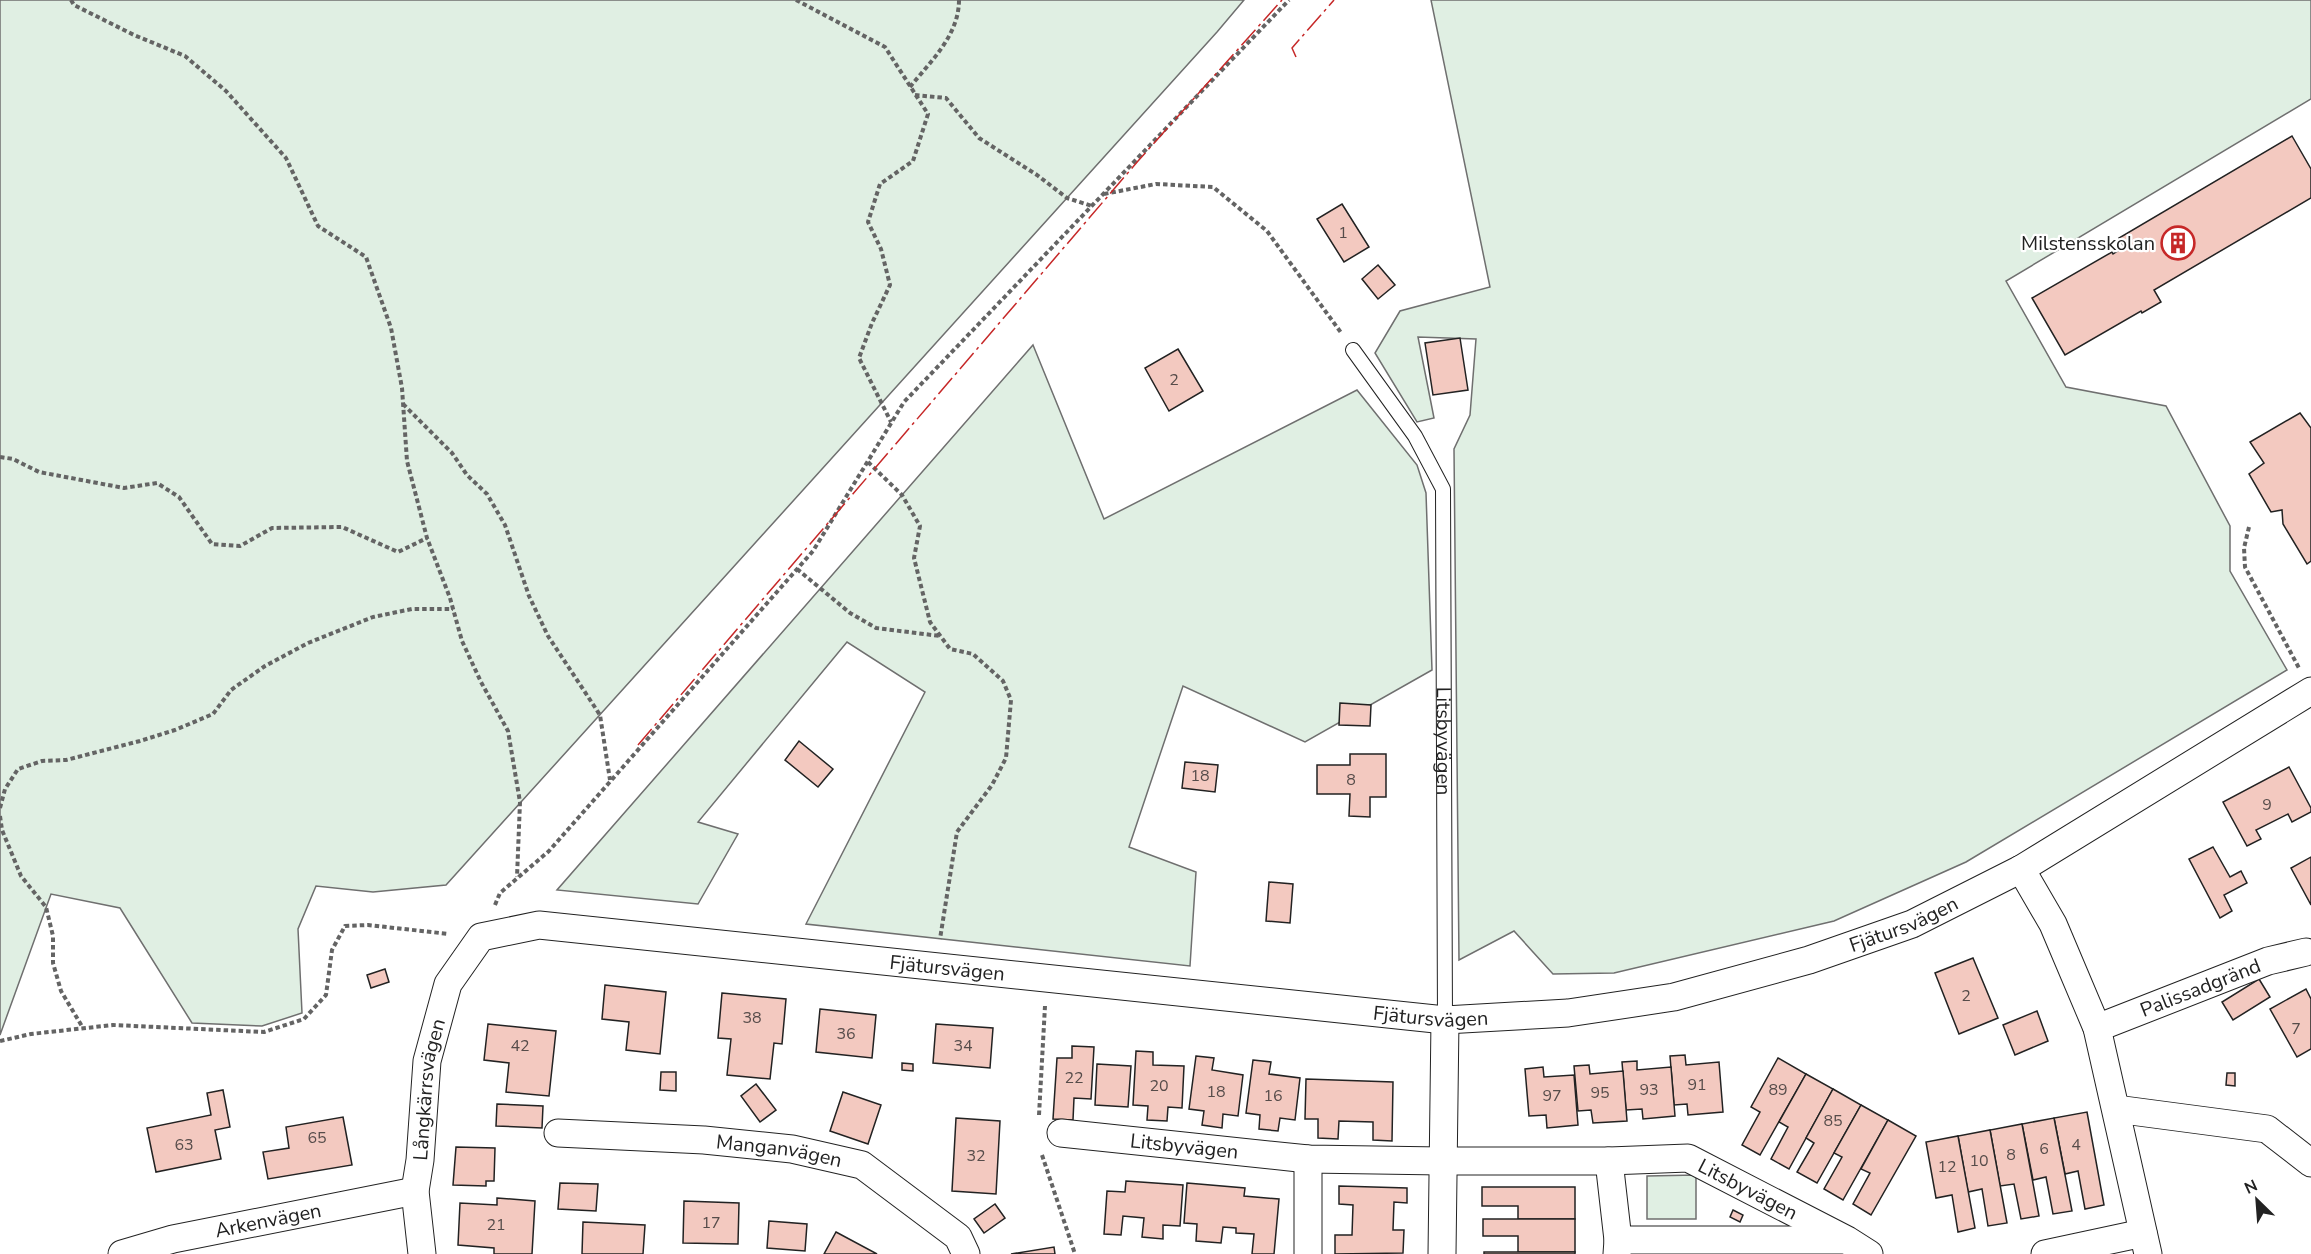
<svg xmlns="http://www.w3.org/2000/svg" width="2311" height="1254" font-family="'Nunito Sans',sans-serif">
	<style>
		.green { fill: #e0efe3; stroke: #6f6f6f; stroke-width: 1.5 }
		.building { fill: #f3c9c0; stroke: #222; stroke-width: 1.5 }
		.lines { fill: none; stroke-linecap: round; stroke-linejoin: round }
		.service-casing { stroke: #222; stroke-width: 16 }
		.minor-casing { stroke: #222; stroke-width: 29 }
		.path { stroke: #646464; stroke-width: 4; stroke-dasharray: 4.5 3; stroke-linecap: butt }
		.service { stroke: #fff; stroke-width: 14 }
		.minor { stroke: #fff; stroke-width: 27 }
		.power { stroke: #c62828; stroke-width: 1.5; stroke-dasharray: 21 4.5 3 4.5; stroke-linecap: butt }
		.labels { text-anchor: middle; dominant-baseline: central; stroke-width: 4.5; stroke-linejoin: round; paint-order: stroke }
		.number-label { font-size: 16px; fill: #564c4a }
		.poi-label { font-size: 20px; fill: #222; stroke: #fff; text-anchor: end }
		.street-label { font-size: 20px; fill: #222; stroke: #fff }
	</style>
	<rect width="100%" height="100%" fill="#fff"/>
	<g class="green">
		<polygon points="0,0 1244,0 1217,32 446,885 373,892 316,886 298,929 302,1013 262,1026 192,1023 120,908 51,894 0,1035"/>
		<polygon points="1431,0 2311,0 2311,99 2006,281 2066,387 2166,406 2230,526 2230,571 2287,670 1966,862 1834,921 1614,973 1553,974 1514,931 1459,960 1454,449 1470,415 1476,339 1418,337 1434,418 1417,422 1375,353 1400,311 1490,287"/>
		<polygon points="1033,345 1104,519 1357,390 1417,465 1426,493 1432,670 1305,742 1183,686 1129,847 1196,872 1190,966 806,924 925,692 847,642 698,822 738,834 698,904 557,890"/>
		<polygon points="1696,1175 1696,1219 1647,1219 1647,1176"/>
	</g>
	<g class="building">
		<polygon points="2292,136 2311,169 2311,198 2154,290 2161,302 2142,313 2141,311 2065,355 2032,298 2112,252 2113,254 2124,247 2119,238"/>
		<polygon points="1342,204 1369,247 1344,262 1317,219"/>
		<polygon points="1378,265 1395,285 1378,299 1362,279"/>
		<polygon points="1460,338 1468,390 1433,395 1425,343"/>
		<polygon points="1178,349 1203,391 1169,411 1145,368"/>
		<polygon points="2300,413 2311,428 2311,561 2307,564 2283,524 2282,510 2271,512 2249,474 2264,463 2250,442"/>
		<polygon points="1340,703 1371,705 1370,726 1339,725"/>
		<polygon points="799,741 833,769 818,787 785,760"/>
		<polygon points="1350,754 1386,754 1386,797 1370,797 1370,817 1349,816 1350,794 1317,794 1317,765 1350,765"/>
		<polygon points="1185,762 1218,765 1215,792 1182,788"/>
		<polygon points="2289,767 2311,808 2311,812 2292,822 2288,814 2256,830 2261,839 2247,846 2223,802"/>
		<polygon points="2213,847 2230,877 2241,871 2247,883 2224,895 2232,911 2220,918 2189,859"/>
		<polygon points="2311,857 2311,905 2291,868"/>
		<polygon points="1269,882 1293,884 1290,923 1266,921"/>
		<polygon points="1973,958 1998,1018 1959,1034 1935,973"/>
		<polygon points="385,969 389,982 371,988 367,975"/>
		<polygon points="2259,979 2270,997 2233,1020 2222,1002"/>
		<polygon points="605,985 666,992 660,1054 626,1050 629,1022 602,1019"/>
		<polygon points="2306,989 2311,999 2311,1049 2297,1057 2270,1009"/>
		<polygon points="722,993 786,999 782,1044 774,1043 770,1079 727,1075 731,1039 718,1038"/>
		<polygon points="820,1009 876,1015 872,1058 816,1052"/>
		<polygon points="2037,1011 2048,1041 2015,1055 2003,1025"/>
		<polygon points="488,1024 556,1031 549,1096 506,1092 509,1063 484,1060"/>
		<polygon points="936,1024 993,1028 990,1068 933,1063"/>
		<polygon points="1072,1046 1094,1047 1091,1099 1074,1098 1073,1120 1053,1119 1057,1058 1072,1058"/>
		<polygon points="1136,1051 1153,1052 1153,1065 1184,1066 1182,1108 1168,1107 1167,1121 1147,1120 1148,1106 1133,1105"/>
		<polygon points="1685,1055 1686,1065 1719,1062 1723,1112 1688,1115 1687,1104 1674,1105 1670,1056"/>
		<polygon points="1196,1056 1214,1058 1212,1070 1243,1075 1238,1116 1223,1114 1222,1128 1202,1125 1204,1111 1189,1109"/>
		<polygon points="1778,1058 1806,1074 1760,1155 1742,1145 1760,1112 1751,1107"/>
		<polygon points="1253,1060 1271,1062 1269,1074 1300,1078 1295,1120 1280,1118 1278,1131 1259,1129 1260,1115 1246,1113"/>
		<polygon points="1637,1061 1637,1070 1671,1067 1675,1116 1643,1119 1642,1109 1626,1110 1622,1062"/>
		<polygon points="902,1063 913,1064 913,1071 902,1070"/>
		<polygon points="1097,1064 1131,1066 1128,1107 1095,1105"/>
		<polygon points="1589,1065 1590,1074 1623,1071 1627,1121 1593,1123 1591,1110 1578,1111 1574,1066"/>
		<polygon points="1543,1067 1544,1077 1574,1075 1578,1125 1547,1128 1546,1115 1529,1116 1525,1069"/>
		<polygon points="661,1072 676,1072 676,1091 660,1090"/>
		<polygon points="2227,1073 2235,1073 2235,1086 2226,1085"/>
		<polygon points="1806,1074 1833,1089 1789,1169 1771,1159 1788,1127 1779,1122"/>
		<polygon points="1306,1079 1393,1082 1392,1141 1373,1140 1373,1122 1339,1121 1338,1139 1318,1138 1318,1119 1305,1119"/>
		<polygon points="756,1084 776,1110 760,1122 741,1096"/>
		<polygon points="1833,1089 1861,1105 1817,1183 1797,1172 1814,1143 1806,1138"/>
		<polygon points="223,1090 230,1127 215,1130 221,1159 156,1172 147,1128 211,1115 207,1093"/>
		<polygon points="843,1092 881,1105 868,1144 830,1131"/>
		<polygon points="497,1104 543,1106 542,1128 496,1126"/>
		<polygon points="1861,1105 1888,1120 1843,1200 1824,1189 1842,1157 1834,1153"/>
		<polygon points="2087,1112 2104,1205 2085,1209 2078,1171 2065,1174 2054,1118"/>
		<polygon points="343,1117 352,1165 268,1179 263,1152 289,1148 286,1127"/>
		<polygon points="956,1118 1000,1121 996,1194 952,1191"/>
		<polygon points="2054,1118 2072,1211 2053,1214 2046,1177 2033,1180 2022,1124"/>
		<polygon points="1888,1120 1916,1136 1871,1215 1853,1204 1870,1173 1861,1169"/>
		<polygon points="2022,1124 2039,1216 2021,1219 2014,1184 2000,1186 1990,1130"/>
		<polygon points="1990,1130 2007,1223 1988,1226 1982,1189 1968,1192 1958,1136"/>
		<polygon points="1958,1136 1975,1228 1958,1232 1952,1195 1936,1198 1926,1142"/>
		<polygon points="456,1147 495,1148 494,1181 486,1181 486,1186 453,1185"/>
		<polygon points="1126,1181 1183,1185 1180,1226 1163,1225 1163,1239 1142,1237 1144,1218 1123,1216 1121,1235 1104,1234 1107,1191 1125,1192"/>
		<polygon points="560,1183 598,1184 596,1211 558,1209"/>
		<polygon points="1187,1183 1245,1188 1244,1196 1279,1199 1274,1254 1252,1254 1254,1234 1236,1233 1236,1228 1223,1227 1221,1243 1196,1241 1197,1224 1184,1223"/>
		<polygon points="1339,1186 1407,1188 1407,1203 1394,1202 1393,1230 1404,1230 1403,1253 1335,1254 1335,1235 1352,1235 1353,1205 1339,1204"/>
		<polygon points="1482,1187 1575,1187 1575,1219 1518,1219 1518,1206 1482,1206"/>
		<polygon points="497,1198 535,1201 532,1254 494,1254 494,1248 458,1245 460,1203 497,1205"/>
		<polygon points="684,1201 739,1203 738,1244 683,1243"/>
		<polygon points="995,1204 1005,1218 984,1233 974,1219"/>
		<polygon points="1733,1210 1743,1215 1740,1222 1730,1217"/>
		<polygon points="1483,1219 1575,1219 1575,1252 1518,1252 1518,1236 1483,1236"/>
		<polygon points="769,1221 807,1224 805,1251 767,1248"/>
		<polygon points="583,1222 645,1225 643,1254 582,1254"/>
		<polygon points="836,1232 877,1254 824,1254"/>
		<polygon points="1054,1247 1055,1254 1011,1254"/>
		<rect x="1484" y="1252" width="91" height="2"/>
	</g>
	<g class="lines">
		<defs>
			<g id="service">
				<path id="s1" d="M1353,350L1415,436L1443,489L1445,1020"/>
			</g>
			<g id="minor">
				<polyline points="2021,869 2053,924 2097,1028 2148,1254"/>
				<path id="s2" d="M2097,1028L2268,961L2306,952"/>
				<polyline points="2116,1109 2267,1129 2311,1163"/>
				<path id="s3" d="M558,1133L704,1140L792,1149L862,1165L958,1237L966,1254"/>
				<path id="s4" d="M1061,1133L1308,1159L1442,1161H1609L1688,1158L1847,1240L1869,1254"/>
				<polyline points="1308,1159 1308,1254"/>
				<polyline points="1609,1161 1618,1240 1617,1254"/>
				<polyline points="1618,1240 1842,1240"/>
				<path id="s5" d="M122,1254L173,1239L415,1191"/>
				<path id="s6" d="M422,1254L415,1191L420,1160L427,1061L448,984L481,937L539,925L1445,1020L1568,1013L1674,997L1809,960L1912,924L2021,869L2311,691"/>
				<polyline points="1442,1254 1445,1020"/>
				<polyline points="2045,1254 2143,1233"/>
			</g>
		</defs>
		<use href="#service" class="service-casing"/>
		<use href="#minor" class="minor-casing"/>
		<g class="path">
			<polyline points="71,0 74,5 134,35 185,56 226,91 286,158 318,226 366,257 391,328 402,388 407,461 427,538 450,598 462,641 481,682 508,731 520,802 517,877"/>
			<polyline points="796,0 885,47 928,114 913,161 880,184 868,222 881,249 890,285 872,323 859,358 891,422"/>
			<path d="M910,87C931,61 959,35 959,0"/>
			<polyline points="915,95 946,98 979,138 1037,175 1067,198 1092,206"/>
			<polyline points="1104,194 1156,184 1213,187 1267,231 1342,334"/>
			<polyline points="403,404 452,453 467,475 487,494 505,525 529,596 548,636 600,715 610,780"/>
			<polyline points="0,457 13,459 39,472 124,488 157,483 179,497 212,544 240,546 272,528 342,527 398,552 427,538"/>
			<polyline points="868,462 902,495 920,526 914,558 930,622 950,649 973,654 1003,681 1011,700 1006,758 992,785 957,832 940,939"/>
			<polyline points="2249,527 2244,548 2245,567 2299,668"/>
			<polyline points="797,569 850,613 876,628 940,636"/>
			<polyline points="0,808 5,789 18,769 42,761 66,760 140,741 175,730 213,714 231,690 265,666 308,643 373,617 412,609 453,609"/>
			<polyline points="0,816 2,830 21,876 46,907 53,936 53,963 61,991 83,1028"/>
			<polyline points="495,905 500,893 549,851 813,551 904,402 1289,0"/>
			<polyline points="0,1041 31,1034 113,1025 264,1032 304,1019 326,995 332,950 345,926 368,925 449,934"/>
			<polyline points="1039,1115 1045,1006"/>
			<polyline points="1042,1155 1075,1254"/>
		</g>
		<use href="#service" class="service"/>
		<use href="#minor" class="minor"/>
		<g class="power">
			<polyline points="1296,57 1292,48 1334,0"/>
			<polyline points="638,745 1138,161 1282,0"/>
		</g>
	</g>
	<defs>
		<symbol id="building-ring" viewBox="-11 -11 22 22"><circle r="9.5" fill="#fff" stroke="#c62828" stroke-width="1.5"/><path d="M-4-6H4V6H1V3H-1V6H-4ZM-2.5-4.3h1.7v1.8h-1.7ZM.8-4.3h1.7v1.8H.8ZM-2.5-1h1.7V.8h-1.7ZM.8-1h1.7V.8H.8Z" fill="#c62828"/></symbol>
	</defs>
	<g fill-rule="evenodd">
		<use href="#building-ring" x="2159" y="224" width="38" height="38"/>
	</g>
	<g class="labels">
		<g class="number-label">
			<text x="1343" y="233">1</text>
			<text x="1174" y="380">2</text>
			<text x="1200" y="776">18</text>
			<text x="1351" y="780">8</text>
			<text x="2267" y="805">9</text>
			<text x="1966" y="996">2</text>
			<text x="752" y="1018">38</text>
			<text x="2296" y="1029">7</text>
			<text x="846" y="1034">36</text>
			<text x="520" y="1046">42</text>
			<text x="963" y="1046">34</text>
			<text x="1074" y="1078">22</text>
			<text x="1697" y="1085">91</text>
			<text x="1159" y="1086">20</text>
			<text x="1649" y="1090">93</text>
			<text x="1778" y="1090">89</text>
			<text x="1216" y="1092">18</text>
			<text x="1600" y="1093">95</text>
			<text x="1273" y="1096">16</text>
			<text x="1552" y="1096">97</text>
			<text x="1833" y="1121">85</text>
			<text x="317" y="1138">65</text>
			<text x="184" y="1145">63</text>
			<text x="2076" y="1145">4</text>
			<text x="2044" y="1149">6</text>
			<text x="2011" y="1155">8</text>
			<text x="976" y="1156">32</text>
			<text x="1979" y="1161">10</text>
			<text x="1947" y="1167">12</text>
			<text x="711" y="1223">17</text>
			<text x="496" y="1225">21</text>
		</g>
		<g class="poi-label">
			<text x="2155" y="243">Milstensskolan</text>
		</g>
		<g class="street-label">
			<text stroke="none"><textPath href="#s1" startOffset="418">Litsbyvägen</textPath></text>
			<text stroke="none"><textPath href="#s6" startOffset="1773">Fjätursvägen</textPath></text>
			<text stroke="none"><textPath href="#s6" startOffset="801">Fjätursvägen</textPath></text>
			<text stroke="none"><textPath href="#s2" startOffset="111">Palissadgränd</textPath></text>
			<text stroke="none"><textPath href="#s6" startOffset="1287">Fjätursvägen</textPath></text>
			<text stroke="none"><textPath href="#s6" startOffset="166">Långkärrsvägen</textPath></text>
			<text stroke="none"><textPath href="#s4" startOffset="124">Litsbyvägen</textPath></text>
			<text stroke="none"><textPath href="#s3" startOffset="222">Manganvägen</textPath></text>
			<text stroke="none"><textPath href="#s4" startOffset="696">Litsbyvägen</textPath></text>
			<text stroke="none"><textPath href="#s5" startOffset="150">Arkenvägen</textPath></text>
		</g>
	</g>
	<g transform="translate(2257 1200) rotate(335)" stroke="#ffffff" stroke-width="4.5" paint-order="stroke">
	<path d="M0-4.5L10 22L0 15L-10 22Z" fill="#222222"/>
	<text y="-9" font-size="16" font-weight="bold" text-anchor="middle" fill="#222222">N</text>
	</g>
</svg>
